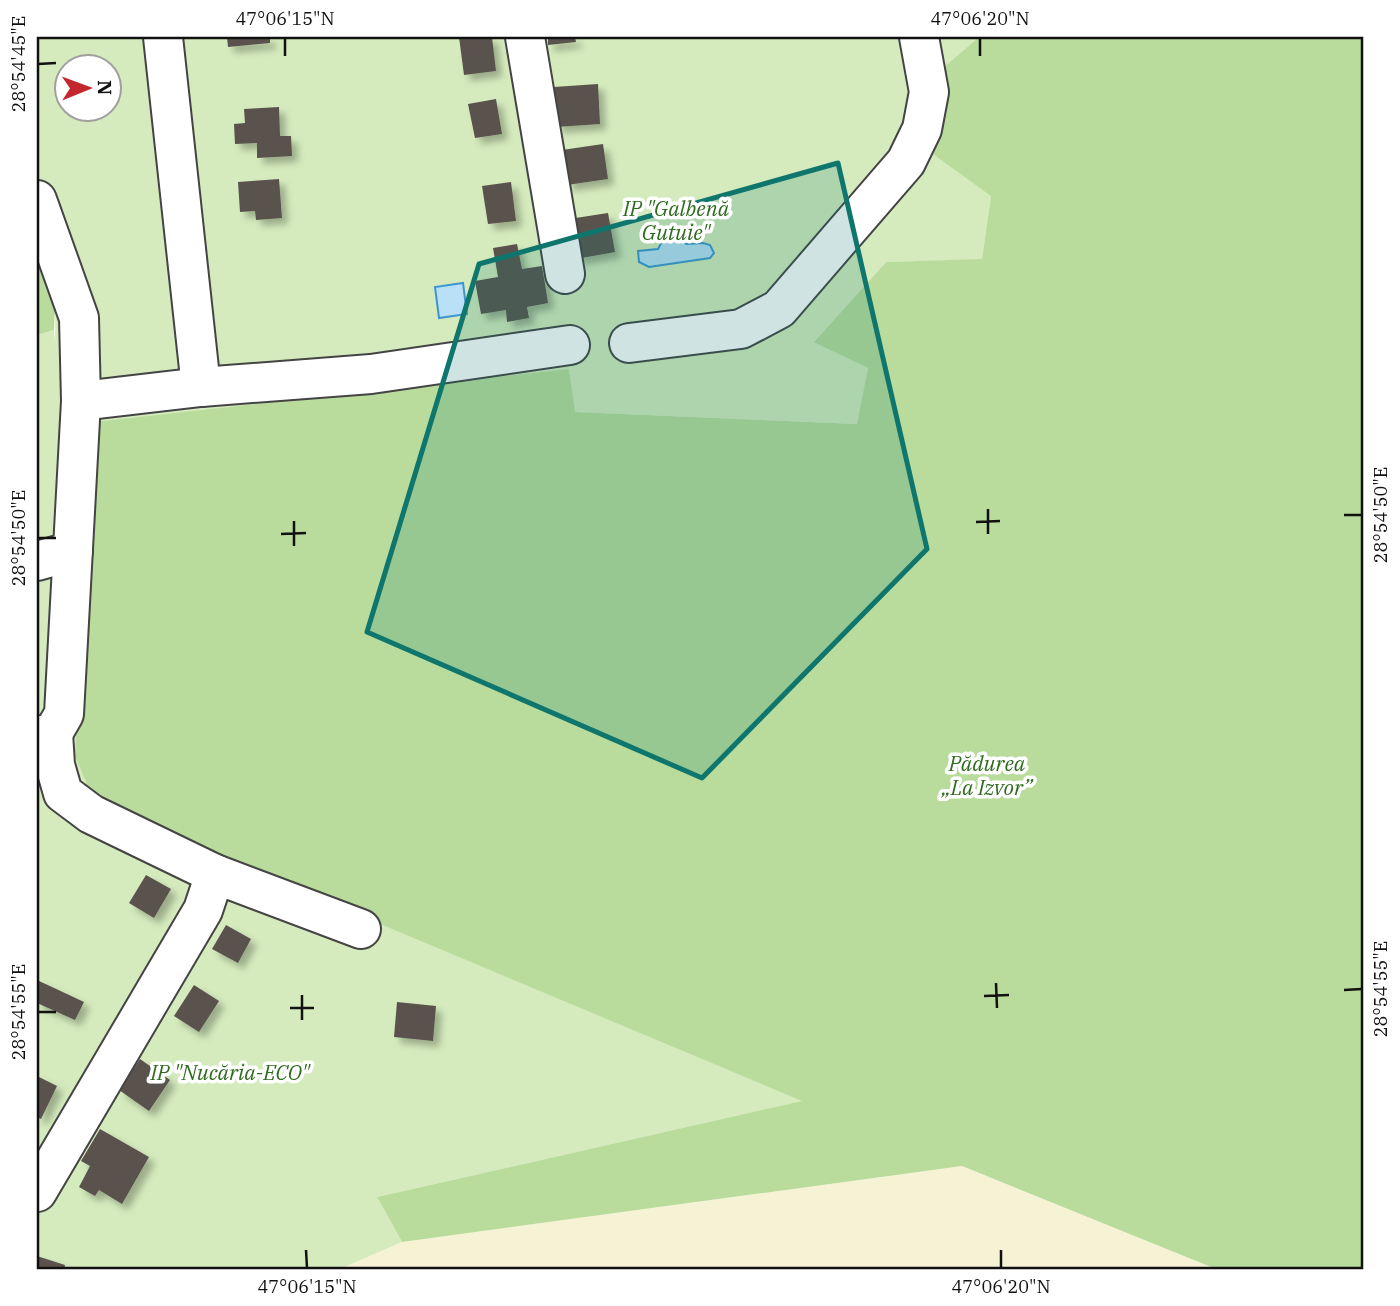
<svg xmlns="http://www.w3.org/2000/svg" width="1400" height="1306" font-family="'IBM Plex Serif',serif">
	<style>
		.farmland { fill: #f6f3d4 }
		.green { fill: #d5ebbd; fill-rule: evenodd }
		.forest { fill: #b9dc9c }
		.water { fill: #b9e0f7; stroke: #3f96cf; stroke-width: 2 }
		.building { fill: #5a524d; filter: url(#shadow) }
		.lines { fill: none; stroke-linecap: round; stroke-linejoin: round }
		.minor-casing { stroke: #444; stroke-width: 42 }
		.minor { stroke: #fff; stroke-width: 38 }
		.marked { fill: #0f766e; fill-opacity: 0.2; stroke: #0f766e; stroke-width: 5; stroke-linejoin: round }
		.ticks { fill: none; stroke: #111; stroke-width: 2.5 }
		.labels { text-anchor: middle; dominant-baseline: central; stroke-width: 7; stroke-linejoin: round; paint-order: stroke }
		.park-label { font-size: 21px; font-style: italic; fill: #2f6b1f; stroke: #fff }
		.neatline { fill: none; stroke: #111; stroke-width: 2.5 }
		.ticks-label { font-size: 18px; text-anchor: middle; fill: #111 }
	</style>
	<defs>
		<filter id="shadow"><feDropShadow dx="6" dy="6" stdDeviation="3.5" flood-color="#0004"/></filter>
	</defs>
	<rect width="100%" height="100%" fill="#fffdf5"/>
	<polygon class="farmland" points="962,1166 1216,1269 340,1269 402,1242"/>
	<path class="green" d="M37,37H979L945,66L991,196L982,260L886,262L815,341L868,368L858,424L574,412L569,369L96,805L803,1101L377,1197L402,1242L340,1269H37V335L54,330L55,342L56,287L37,240ZM66,66H108V108H66Z"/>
	<g class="forest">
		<polygon points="979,37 1363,37 1363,1269 1216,1269 962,1166 402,1242 377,1197 802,1101 96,805 75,756 94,422 569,369 575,412 857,424 868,368 814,342 886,262 982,259 991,196 926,149 945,66"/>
		<polygon points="37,240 56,287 54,330 37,335"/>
	</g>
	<g class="water">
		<polygon points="679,232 686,244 703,243 710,245 714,253 710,258 649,267 639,262 638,251 658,249 666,234"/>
		<polygon points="463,283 467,314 439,318 435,287"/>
	</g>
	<g class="building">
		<polygon points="227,37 270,37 270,43 228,47"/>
		<polygon points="459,37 492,37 496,71 464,75"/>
		<polygon points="548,37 575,37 576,42 548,45"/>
		<polygon points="598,84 600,124 556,127 554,87"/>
		<polygon points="496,99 502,134 475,138 468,104"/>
		<polygon points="279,107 280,136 291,136 292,156 257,158 257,143 235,144 234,124 245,123 244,109"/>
		<polygon points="603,144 608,179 567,185 562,150"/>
		<polygon points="279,179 282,218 256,220 255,211 240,212 238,182"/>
		<polygon points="511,182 516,221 488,224 482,186"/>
		<polygon points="608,213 615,252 576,259 569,219"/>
		<polygon points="517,244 522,269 542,266 548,303 527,307 529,318 507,322 506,310 481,314 475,281 498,277 493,248"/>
		<polygon points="146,875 171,889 154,918 129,903"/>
		<polygon points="226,925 251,939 238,963 212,949"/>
		<polygon points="37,980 84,1002 75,1020 37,1003"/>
		<polygon points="194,985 219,1001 199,1032 174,1016"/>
		<polygon points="397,1002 436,1006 433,1041 394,1037"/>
		<polygon points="140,1059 170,1080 149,1111 119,1090"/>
		<polygon points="37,1076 57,1086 41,1119 37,1117"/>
		<polygon points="100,1129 149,1157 122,1204 99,1190 95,1196 79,1187 90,1166 81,1161"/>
		<polygon points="37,1256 65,1265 64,1269 37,1269"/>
	</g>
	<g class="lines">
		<defs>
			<g id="minor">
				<polyline points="163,37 201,387"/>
				<polyline points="525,37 565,274"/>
				<polyline points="37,200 79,318 81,401 64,714 53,733 37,736"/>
				<polyline points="629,343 741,329 779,309 906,162 922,129 929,92 919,37"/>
				<polyline points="81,401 201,387 371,374 570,345"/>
				<polyline points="37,561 73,551"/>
				<polyline points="53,733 55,765 63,793 91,814 215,874 361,929"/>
				<polyline points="37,1192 203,910 215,874"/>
			</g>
		</defs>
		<use href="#minor" class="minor-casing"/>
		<use href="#minor" class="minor"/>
	</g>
	<path class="marked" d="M838,163L927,549L702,778L367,632L479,264Z"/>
	<path class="ticks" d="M285,38V56M980,38V56M38,64L56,63M988,509V534M1344,515H1362M294,521V546M976,522L1000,521M281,534L306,533M38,538H56M996,983L997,1008M1344,990L1362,989M302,995V1020M984,996L1009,995M290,1008H314M38,1012H56M306,1250L307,1268M1001,1250V1268"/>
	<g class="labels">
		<g class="park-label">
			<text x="676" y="208">IP "Galbenă<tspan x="676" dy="24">Gutuie"</tspan></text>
			<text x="987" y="763">Pădurea<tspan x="987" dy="24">„La Izvor”</tspan></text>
			<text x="230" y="1072">IP "Nucăria-ECO"</text>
		</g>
	</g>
	<rect width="1400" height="1306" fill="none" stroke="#ffffff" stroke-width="77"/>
	<g transform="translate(88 88) rotate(89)"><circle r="33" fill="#ffffff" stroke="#a0a0a0" stroke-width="2"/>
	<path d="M0-5L12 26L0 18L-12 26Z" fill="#c4262e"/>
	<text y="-10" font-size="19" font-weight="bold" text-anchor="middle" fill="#111111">N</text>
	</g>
	<rect x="38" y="38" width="1324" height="1230" class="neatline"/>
	<g class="ticks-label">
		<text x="285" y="25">47°06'15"N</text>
		<text x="980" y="25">47°06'20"N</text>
		<text transform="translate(19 64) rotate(-90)" y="6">28°54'45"E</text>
		<text transform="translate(1381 515) rotate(-90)" y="6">28°54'50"E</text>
		<text transform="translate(19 538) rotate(-90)" y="6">28°54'50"E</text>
		<text transform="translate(1381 989) rotate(-90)" y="6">28°54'55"E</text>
		<text transform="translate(19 1012) rotate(-90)" y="6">28°54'55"E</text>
		<text x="307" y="1293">47°06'15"N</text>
		<text x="1001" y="1293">47°06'20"N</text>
	</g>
</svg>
